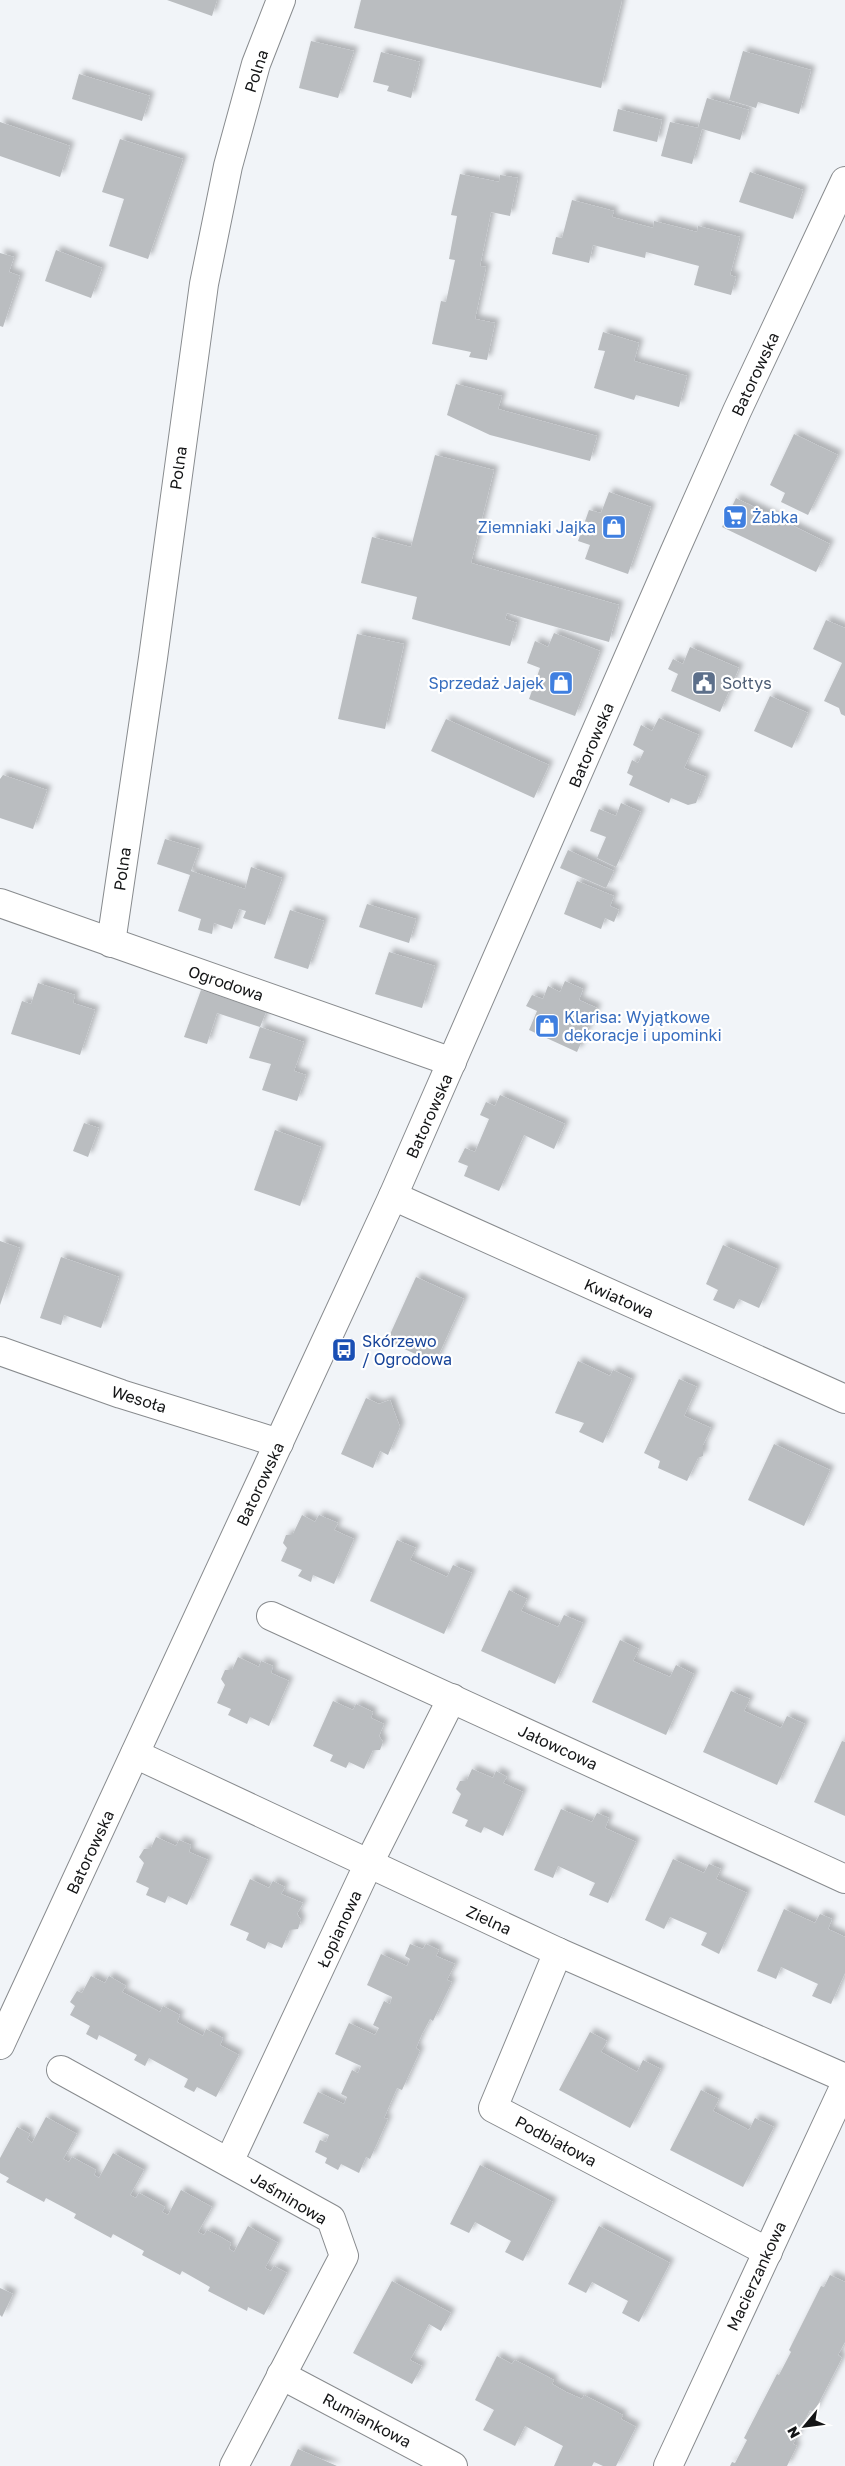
<svg xmlns="http://www.w3.org/2000/svg" width="845" height="2466" font-family="'Golos Text',sans-serif">
	<style>
		.building { fill: #babdc0; filter: url(#shadow) }
		.lines { fill: none; stroke-linecap: round; stroke-linejoin: round }
		.minor-casing { stroke: #888b8e; stroke-width: 30 }
		.minor { stroke: #fff; stroke-width: 28 }
		.labels { text-anchor: middle; dominant-baseline: central; stroke-width: 4.5; stroke-linejoin: round; paint-order: stroke }
		.street-label { font-size: 16px; fill: #141516; stroke: #fff }
		.shop-label { font-size: 16px; fill: #366cbe; stroke: #fff; text-anchor: start }
		.service-label { font-size: 16px; fill: #4e5e75; stroke: #fff; text-anchor: start }
		.transit-label { font-size: 16px; fill: #164399; stroke: #fff; text-anchor: start }
	</style>
	<defs>
		<filter id="shadow"><feDropShadow dx="4.5" dy="-4.5" stdDeviation="2.5" flood-color="#0004"/></filter>
	</defs>
	<rect width="100%" height="100%" fill="#f1f4f8"/>
	<g class="building">
		<polygon points="167,0 217,0 212,16"/>
		<polygon points="361,0 622,0 601,88 354,28"/>
		<polygon points="311,41 354,51 338,98 299,88"/>
		<polygon points="743,51 811,70 799,114 758,102 756,108 729,100"/>
		<polygon points="381,52 420,62 411,98 387,91 389,86 373,82"/>
		<polygon points="79,74 150,96 142,121 72,99"/>
		<polygon points="707,98 749,110 740,140 702,129 692,164 661,156 670,122 698,128"/>
		<polygon points="618,109 662,120 657,142 613,131"/>
		<polygon points="0,122 70,146 60,177 0,156"/>
		<polygon points="120,139 183,159 148,259 109,246 124,199 102,192"/>
		<polygon points="750,172 803,190 793,219 739,202"/>
		<polygon points="460,174 499,182 500,175 518,178 510,216 491,212 480,266 486,267 475,319 495,323 487,360 469,357 471,352 432,344 441,301 446,302 455,260 449,259 457,216 451,215"/>
		<polygon points="572,200 614,211 612,217 653,228 654,221 697,232 698,226 740,237 730,275 736,277 731,295 694,285 699,266 646,252 645,258 593,245 589,263 552,254 556,237 562,238"/>
		<polygon points="56,250 102,268 91,298 45,281"/>
		<polygon points="0,253 14,257 9,272 20,276 3,327 0,326"/>
		<polygon points="603,332 639,343 634,361 687,376 679,407 636,395 634,400 594,388 605,351 598,350"/>
		<polygon points="456,384 502,396 498,409 597,436 590,461 490,435 447,415"/>
		<polygon points="794,434 838,455 808,515 781,502 785,493 770,485"/>
		<polygon points="435,455 494,470 471,563 619,605 609,642 507,613 505,619 517,623 510,646 412,619 417,597 361,583 372,537 411,547"/>
		<polygon points="609,492 651,507 628,574 585,559 590,545 578,541 589,510 601,513"/>
		<polygon points="736,498 830,544 816,572 722,527"/>
		<polygon points="826,620 845,628 845,716 841,714 839,708 824,701 842,663 813,649"/>
		<polygon points="554,633 600,651 575,716 529,699 540,668 527,663 535,641 548,647"/>
		<polygon points="357,634 404,644 385,729 338,719"/>
		<polygon points="690,647 739,668 720,712 671,691 678,674 668,669 673,659 683,664"/>
		<polygon points="770,696 808,713 792,748 754,731"/>
		<polygon points="659,718 699,735 684,768 706,777 696,803 688,805 671,798 669,803 629,785 633,776 627,773 632,760 638,763 644,751 633,745 641,725 652,731"/>
		<polygon points="446,719 549,765 534,798 431,751"/>
		<polygon points="3,775 47,790 33,829 0,818 0,779"/>
		<polygon points="621,803 641,812 616,867 597,858 606,837 590,831 599,809 616,816"/>
		<polygon points="165,839 199,849 191,871 245,889 251,867 282,878 265,925 243,918 246,911 239,909 232,929 214,923 212,934 198,930 201,919 178,911 190,875 157,864"/>
		<polygon points="568,850 614,871 606,888 560,868"/>
		<polygon points="577,881 614,896 610,906 619,910 614,922 605,918 601,929 564,914"/>
		<polygon points="367,904 416,919 409,943 359,927"/>
		<polygon points="290,910 324,921 308,969 274,958"/>
		<polygon points="389,952 435,966 422,1008 375,994"/>
		<polygon points="565,981 583,989 579,1000 597,1008 577,1052 529,1030 537,1011 526,1006 532,995 543,999 548,986 560,992"/>
		<polygon points="38,983 75,995 73,1003 95,1010 80,1055 11,1034 22,1001 31,1004"/>
		<polygon points="201,990 266,1012 260,1027 217,1013 207,1044 184,1037"/>
		<polygon points="260,1027 304,1042 294,1071 306,1075 297,1101 262,1090 271,1064 249,1058"/>
		<polygon points="500,1095 565,1124 554,1149 524,1135 499,1191 464,1176 468,1166 458,1162 465,1148 475,1152 489,1119 480,1115 486,1102 495,1106"/>
		<polygon points="84,1123 99,1128 88,1157 73,1151"/>
		<polygon points="275,1130 321,1147 300,1206 254,1190"/>
		<polygon points="0,1241 20,1248 0,1305"/>
		<polygon points="723,1245 777,1269 759,1308 739,1299 734,1309 713,1300 718,1290 706,1284"/>
		<polygon points="61,1257 119,1277 101,1328 64,1315 61,1325 40,1318"/>
		<polygon points="416,1277 464,1299 435,1363 387,1341"/>
		<polygon points="578,1361 610,1376 613,1370 632,1379 603,1443 579,1432 584,1423 555,1413"/>
		<polygon points="679,1379 697,1387 684,1416 711,1428 703,1445 703,1456 698,1458 687,1481 658,1468 660,1461 644,1453"/>
		<polygon points="366,1398 379,1404 390,1400 400,1427 388,1455 380,1451 373,1468 341,1454"/>
		<polygon points="774,1444 830,1470 804,1526 748,1500"/>
		<polygon points="302,1515 315,1522 319,1515 338,1523 334,1530 354,1539 334,1584 313,1575 311,1582 298,1576 302,1570 281,1561 287,1548 283,1543 286,1535 293,1534"/>
		<polygon points="397,1540 416,1548 410,1560 447,1577 453,1565 472,1573 444,1634 370,1601"/>
		<polygon points="509,1590 527,1599 521,1611 558,1627 564,1615 583,1623 555,1684 481,1651"/>
		<polygon points="620,1640 639,1649 633,1661 670,1677 676,1665 694,1674 666,1735 592,1702"/>
		<polygon points="238,1657 259,1667 261,1661 273,1666 271,1673 289,1681 269,1726 250,1717 247,1724 228,1715 231,1709 217,1703 225,1685 221,1679 225,1670 232,1670"/>
		<polygon points="731,1691 750,1699 744,1711 781,1728 787,1716 805,1724 777,1785 703,1752"/>
		<polygon points="333,1701 353,1710 356,1704 373,1712 371,1718 384,1724 379,1736 383,1742 380,1750 373,1750 364,1769 349,1762 346,1768 330,1761 333,1755 313,1746"/>
		<polygon points="842,1741 845,1742 845,1816 814,1802"/>
		<polygon points="472,1769 493,1778 496,1771 507,1777 503,1783 523,1792 503,1836 484,1827 481,1833 465,1826 468,1820 452,1813 461,1794 456,1789 460,1781 467,1780"/>
		<polygon points="561,1809 592,1822 597,1813 609,1818 605,1828 636,1842 608,1903 589,1895 595,1883 558,1866 553,1878 534,1870"/>
		<polygon points="156,1837 176,1846 179,1840 191,1845 189,1852 208,1860 187,1905 168,1896 165,1903 146,1895 149,1888 136,1882 144,1863 139,1857 144,1849 151,1848"/>
		<polygon points="673,1859 704,1873 709,1864 721,1869 716,1879 747,1893 719,1954 701,1945 707,1933 670,1917 664,1929 645,1920"/>
		<polygon points="250,1879 269,1888 273,1881 285,1887 281,1894 303,1903 297,1914 301,1920 298,1929 290,1930 282,1948 268,1942 265,1949 246,1940 249,1933 230,1925"/>
		<polygon points="784,1909 815,1923 820,1914 832,1919 828,1929 845,1937 845,1973 831,2004 812,1996 818,1984 781,1967 776,1979 757,1971"/>
		<polygon points="410,1944 423,1949 426,1944 439,1950 436,1956 455,1964 447,1980 452,1982 433,2021 430,2019 422,2034 416,2048 420,2051 402,2090 397,2088 384,2118 388,2119 370,2159 366,2157 359,2173 341,2164 338,2170 325,2163 327,2158 315,2152 320,2140 326,2142 329,2135 303,2123 318,2092 344,2104 347,2097 341,2094 352,2070 358,2073 361,2066 335,2054 349,2023 375,2035 379,2028 373,2025 384,2001 390,2004 392,1997 367,1985 381,1954 407,1966 410,1959 405,1956"/>
		<polygon points="91,1976 105,1983 109,1976 126,1986 122,1992 160,2012 163,2006 180,2015 177,2022 203,2036 206,2029 223,2038 220,2045 239,2055 216,2097 197,2087 194,2092 184,2087 188,2079 149,2058 145,2066 134,2060 137,2055 99,2035 97,2040 86,2034 90,2026 70,2015 75,2006 70,2002 77,1991 82,1993"/>
		<polygon points="590,2032 607,2041 601,2052 637,2072 643,2060 661,2069 630,2128 559,2090"/>
		<polygon points="701,2090 719,2099 713,2111 749,2130 755,2118 774,2127 743,2187 670,2150"/>
		<polygon points="46,2117 77,2134 63,2159 69,2162 72,2157 96,2170 94,2175 99,2178 113,2153 144,2170 130,2195 136,2198 139,2193 165,2207 162,2212 168,2215 181,2190 212,2207 198,2232 204,2235 207,2230 219,2236 231,2243 229,2249 234,2252 248,2226 278,2243 265,2268 271,2271 274,2266 287,2273 264,2315 248,2307 247,2311 208,2291 210,2287 182,2271 180,2275 142,2255 144,2251 113,2234 111,2238 74,2218 76,2214 46,2198 44,2202 6,2182 9,2178 0,2173 0,2158 17,2127 30,2134 27,2139 32,2143"/>
		<polygon points="480,2165 553,2202 523,2261 505,2252 511,2241 475,2222 469,2233 450,2224"/>
		<polygon points="599,2226 670,2263 639,2322 622,2313 628,2301 592,2282 586,2293 568,2284"/>
		<polygon points="830,2275 845,2282 845,2342 838,2355 842,2358 814,2412 810,2410 793,2444 797,2446 787,2466 730,2466 732,2462 735,2463 747,2440 744,2438 777,2374 779,2375 791,2352 789,2350 821,2286 824,2287"/>
		<polygon points="392,2281 451,2313 441,2331 429,2324 410,2360 422,2366 412,2384 353,2353"/>
		<polygon points="0,2288 13,2294 2,2317 0,2315"/>
		<polygon points="497,2356 512,2364 515,2360 554,2380 552,2384 566,2392 582,2399 584,2395 623,2415 621,2419 636,2427 616,2466 603,2466 594,2462 592,2466 554,2466 563,2446 525,2426 515,2446 483,2430 494,2410 475,2400"/>
		<polygon points="298,2449 337,2466 290,2466"/>
	</g>
	<g class="lines">
		<defs>
			<g id="minor">
				<polyline points="0,903 452,1062"/>
				<polyline points="111,943 153,658 204,284 228,166 256,64 281,0"/>
				<polyline points="393,1196 845,1399"/>
				<polyline points="0,1351 121,1394 279,1443"/>
				<polyline points="271,1616 845,1879"/>
				<polyline points="135,1754 558,1952 845,2078"/>
				<polyline points="558,1952 493,2108 768,2252"/>
				<polyline points="0,2045 393,1196 674,553 737,411 845,181"/>
				<polyline points="61,2070 331,2219 344,2256 234,2466"/>
				<polyline points="229,2162 369,1863 452,1698"/>
				<polyline points="281,2375 453,2466"/>
				<polyline points="668,2466 845,2085"/>
			</g>
		</defs>
		<use href="#minor" class="minor-casing"/>
		<use href="#minor" class="minor"/>
	</g>
	<defs>
		<symbol id="supermarket-square" viewBox="-11 -11 22 22"><rect x="-9" y="-9" width="18" height="18" rx="4" fill="#3f7fe0" stroke="#fff"/><path d="M-6-5.5h2.5l.6 2H6L4.5 2H-2.5L-4.4-4H-6ZM-1.5 3.2a1.3 1.3 0 1 0 .1 0ZM3 3.2a1.3 1.3 0 1 0 .1 0Z" fill="#fff"/></symbol>
		<symbol id="shop-square" viewBox="-11 -11 22 22"><rect x="-9" y="-9" width="18" height="18" rx="4" fill="#3f7fe0" stroke="#fff"/><path d="M-5-2.5h2.3a2.7 3.5 0 0 1 5.4 0H5L5.5 6h-11ZM-1.5-2.5h3a1.5 2.3 0 0 0-3 0Z" fill="#fff"/></symbol>
		<symbol id="civic-square" viewBox="-11 -11 22 22"><rect x="-9" y="-9" width="18" height="18" rx="4" fill="#5c6f8a" stroke="#fff"/><path d="M-.6-6.5H3V-4.5H.6V-3L4-1V1h2V6H-6V1h2V-1L-.6-3ZM-1.2 2.5V6h2.4V2.5Z" fill="#fff"/></symbol>
		<symbol id="bus-square" viewBox="-11 -11 22 22"><rect x="-9" y="-9" width="18" height="18" rx="4" fill="#1a4fb4" stroke="#fff"/><path d="M-5-6H5V4H4V6H2V4H-2V6H-4V4H-5ZM-3.5-4V0h7V-4ZM-3.5 1.2v1.5H-2V1.2ZM2 1.2v1.5H3.5V1.2Z" fill="#fff"/></symbol>
	</defs>
	<g fill-rule="evenodd">
		<use href="#supermarket-square" x="721" y="503" width="28" height="28"/>
		<use href="#shop-square" x="600" y="513" width="28" height="28"/>
		<use href="#shop-square" x="547" y="669" width="28" height="28"/>
		<use href="#civic-square" x="690" y="669" width="28" height="28"/>
		<use href="#shop-square" x="533" y="1012" width="28" height="28"/>
		<use href="#bus-square" x="330" y="1336" width="28" height="28"/>
	</g>
	<g class="labels">
		<g class="street-label">
			<text transform="translate(256 71) rotate(-72)">Polna</text>
			<text transform="translate(755 374) rotate(-65)">Batorowska</text>
			<text transform="translate(178 468) rotate(-82)">Polna</text>
			<text transform="translate(591 745) rotate(-67)">Batorowska</text>
			<text transform="translate(122 869) rotate(-82)">Polna</text>
			<text transform="translate(226 983) rotate(19)">Ogrodowa</text>
			<text transform="translate(429 1116) rotate(-66)">Batorowska</text>
			<text transform="translate(619 1298) rotate(24)">Kwiatowa</text>
			<text transform="translate(139 1399) rotate(17)">Wesoła</text>
			<text transform="translate(260 1484) rotate(-65)">Batorowska</text>
			<text transform="translate(558 1747) rotate(25)">Jałowcowa</text>
			<text transform="translate(90 1852) rotate(-65)">Batorowska</text>
			<text transform="translate(489 1920) rotate(25)">Zielna</text>
			<text transform="translate(339 1929) rotate(-65)">Łopianowa</text>
			<text transform="translate(556 2141) rotate(28)">Podbiałowa</text>
			<text transform="translate(289 2198) rotate(31)">Jaśminowa</text>
			<text transform="translate(756 2276) rotate(-65)">Macierzankowa</text>
			<text transform="translate(367 2420) rotate(28)">Rumiankowa</text>
		</g>
		<g class="shop-label">
			<text x="752" y="517">Żabka</text>
			<text x="596" y="527" text-anchor="end">Ziemniaki Jajka</text>
			<text x="544" y="683" text-anchor="end">Sprzedaż Jajek</text>
			<text x="564" y="1017">Klarisa: Wyjątkowe<tspan x="564" dy="18">dekoracje i upominki</tspan></text>
		</g>
		<g class="service-label">
			<text x="722" y="683">Sołtys</text>
		</g>
		<g class="transit-label">
			<text x="362" y="1341">Skórzewo<tspan x="362" dy="18">/ Ogrodowa</tspan></text>
		</g>
	</g>
	<g transform="translate(805 2426) rotate(241)" stroke="#ffffff" stroke-width="4" paint-order="stroke">
	<path d="M0-4L9 19L0 12L-9 19Z" fill="#141516"/>
	<text y="-8" font-size="14" font-weight="bold" text-anchor="middle" fill="#141516">N</text>
	</g>
</svg>
